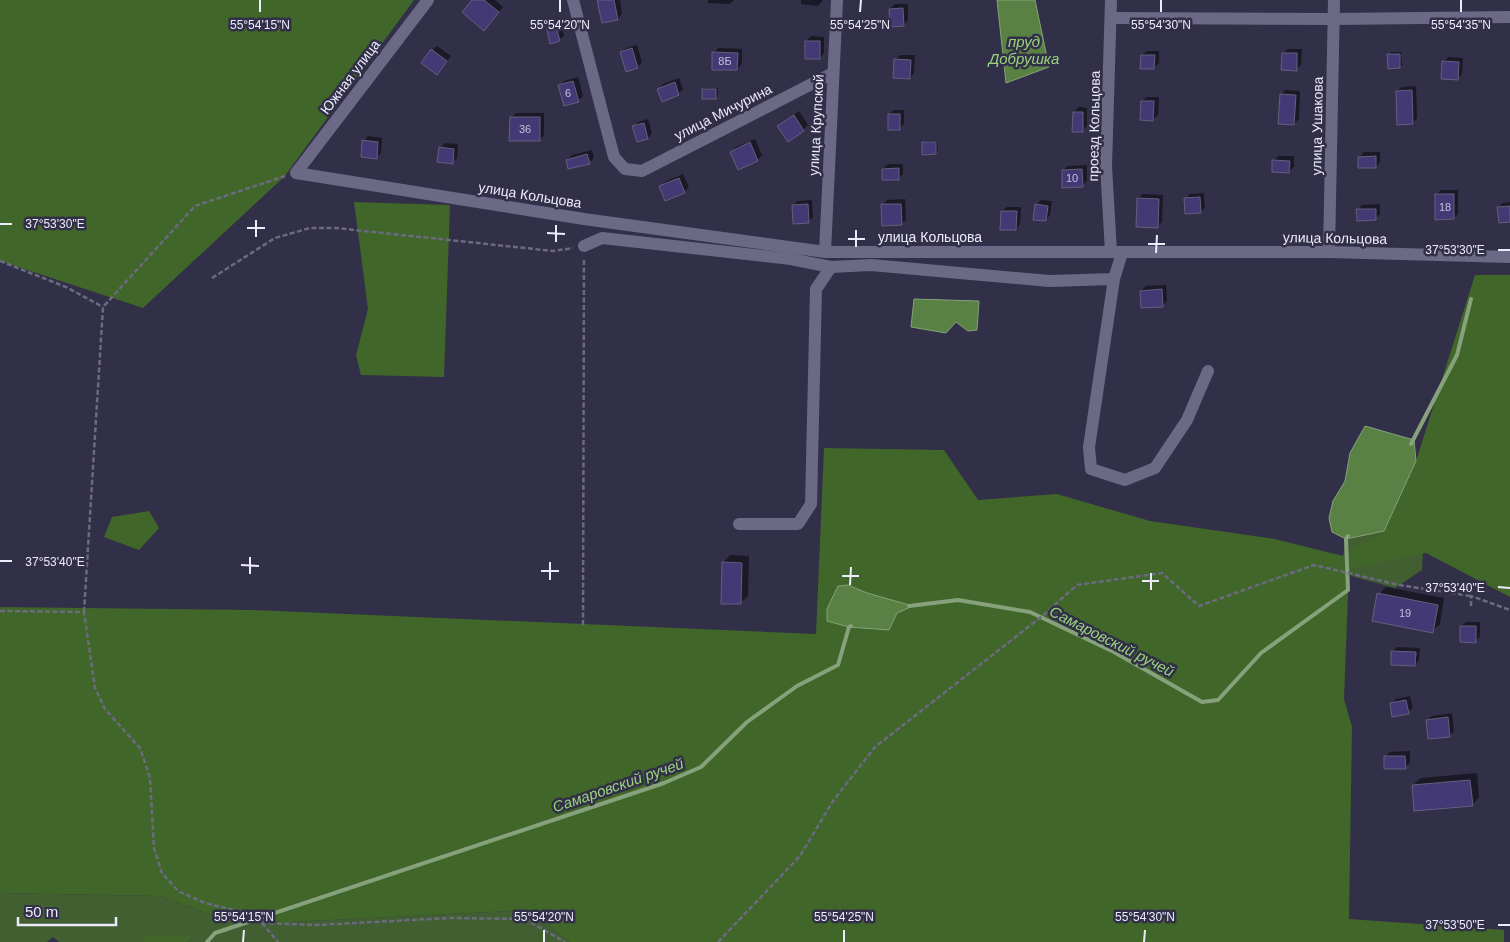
<svg xmlns="http://www.w3.org/2000/svg" width="1510" height="942" font-family="Arial,sans-serif">
	<style>
		.green { fill: #425f31 }
		.forest { fill: #406629 }
		.water { fill: #5a8144; stroke: #86a17b }
		.shadow { fill: #0007 }
		.lines { fill: none; stroke-linecap: round; stroke-linejoin: round }
		.stream { stroke: #86a17b; stroke-width: 4 }
		.building { fill: #433975; stroke: #63607c }
		.path { stroke: #6c6a80; stroke-width: 2.5; stroke-dasharray: 5 2.5; stroke-linecap: butt }
		.minor { stroke: #6b6986; stroke-width: 12 }
		.ticks { fill: none; stroke: #ecebfb; stroke-width: 2 }
		.labels { text-anchor: middle; dominant-baseline: central; stroke-width: 5; stroke-linejoin: round; paint-order: stroke }
		.number-label { font-size: 11px; fill: #c2beda }
		.street-label { font-size: 14px; fill: #ecebfb; stroke: #322f48 }
		.water-label { font-size: 15px; font-style: italic; fill: #9ad37c; stroke: #322f48 }
		.ticks-label { font-size: 12px; text-anchor: middle; fill: #ecebfb; stroke: #322f48; stroke-width: 5; stroke-linejoin: round; paint-order: stroke }
	</style>
	<rect width="100%" height="100%" fill="#322f48"/>
	<g class="green">
		<polygon points="1384,531 1423,551 1422,570 1395,588 1355,577 1344,572 1343,556 1346,539"/>
		<polygon points="0,893 159,896 228,921 290,922 530,910 569,942 187,942 195,937 149,935 141,942 59,942 53,937 47,942 0,942"/>
	</g>
	<g class="forest">
		<polygon points="0,0 414,0 284,177 143,308 0,261"/>
		<polygon points="354,202 450,205 444,377 361,375 356,355 368,309"/>
		<polygon points="1475,275 1510,275 1510,597 1426,553 1349,569 1344,699 1352,727 1349,919 1504,930 1504,942 569,942 530,910 290,922 228,921 159,896 0,893 0,607 254,610 816,634 824,448 944,450 978,500 1057,494 1150,521 1275,539 1343,556 1384,531 1416,461"/>
		<polygon points="149,511 159,528 139,550 104,537 112,517"/>
		<polygon points="148,935 196,936 187,942 141,942"/>
	</g>
	<g class="water">
		<polygon points="997,0 1035,0 1049,67 1006,83"/>
		<polygon points="914,299 979,301 977,330 968,331 956,322 946,333 911,327"/>
		<polygon points="1365,426 1414,440 1416,461 1384,531 1346,539 1332,532 1329,518 1333,501 1345,481 1350,453"/>
		<polygon points="848,585 867,593 913,606 897,613 889,630 849,627 827,621 827,609 838,586"/>
	</g>
	<g class="shadow">
		<polygon points="473,0 495,0 503,7 488,24"/>
		<polygon points="599,0 620,0 622,14 618,19"/>
		<polygon points="708,0 734,0 730,4 708,3"/>
		<polygon points="801,0 823,0 818,6 801,4"/>
		<polygon points="895,4 908,4 908,20 904,25 890,9"/>
		<polygon points="560,18 564,36 559,40 547,25 552,20"/>
		<polygon points="811,36 824,37 824,53 820,58 806,41"/>
		<polygon points="637,45 642,62 638,67 627,70 622,52 626,48"/>
		<polygon points="437,46 451,56 441,69 432,50"/>
		<polygon points="718,48 742,49 742,64 737,69 714,53"/>
		<polygon points="1288,49 1302,49 1301,65 1297,69 1283,53"/>
		<polygon points="1147,51 1159,51 1159,63 1154,68 1142,55"/>
		<polygon points="1391,52 1401,52 1402,65 1400,67 1389,54"/>
		<polygon points="900,55 915,55 914,73 910,78 895,60"/>
		<polygon points="1448,57 1463,58 1462,74 1457,79 1444,62"/>
		<polygon points="578,77 583,96 579,100 564,104 559,86 564,81"/>
		<polygon points="679,78 683,89 679,94 663,100 658,89 663,84"/>
		<polygon points="1416,86 1417,118 1413,123 1397,91 1402,87"/>
		<polygon points="705,88 718,88 718,96 716,98 703,90"/>
		<polygon points="1285,90 1300,91 1299,119 1294,124 1281,95"/>
		<polygon points="1147,97 1159,97 1158,115 1153,119 1142,101"/>
		<polygon points="1079,107 1087,108 1087,126 1082,131 1074,112"/>
		<polygon points="894,110 904,110 904,124 899,129 889,114"/>
		<polygon points="799,111 808,125 803,130 779,126"/>
		<polygon points="516,113 544,113 544,135 540,140 511,118"/>
		<polygon points="648,119 652,133 648,138 634,127 638,122"/>
		<polygon points="368,136 382,138 381,153 376,158 364,141"/>
		<polygon points="755,139 762,155 758,160 739,168 731,152 736,147"/>
		<polygon points="925,141 937,141 938,151 936,153 923,143"/>
		<polygon points="445,143 458,144 457,158 452,163 440,148"/>
		<polygon points="592,150 594,158 589,163 567,160 572,155"/>
		<polygon points="1364,152 1380,152 1380,162 1376,167 1360,157"/>
		<polygon points="1278,156 1294,156 1294,167 1289,171 1274,161"/>
		<polygon points="888,164 903,164 903,174 898,179 883,169"/>
		<polygon points="1087,165 1087,181 1082,186 1063,170 1068,166"/>
		<polygon points="683,174 689,187 684,192 661,187 665,182"/>
		<polygon points="1441,190 1458,190 1458,214 1454,218 1436,195"/>
		<polygon points="1204,193 1205,207 1201,212 1186,199 1190,194"/>
		<polygon points="1143,194 1163,195 1162,222 1157,227 1138,198"/>
		<polygon points="905,199 906,220 901,224 882,205 887,200"/>
		<polygon points="812,200 813,217 808,222 793,205 798,201"/>
		<polygon points="1041,200 1052,201 1050,215 1046,220 1036,205"/>
		<polygon points="1510,202 1510,221 1498,207 1503,203"/>
		<polygon points="1380,204 1380,214 1375,219 1358,210 1362,205"/>
		<polygon points="1007,207 1021,207 1020,224 1016,229 1002,211"/>
		<polygon points="1166,285 1167,301 1163,305 1141,291 1146,286"/>
		<polygon points="730,555 749,556 748,596 740,603 723,563"/>
		<polygon points="1386,587 1444,598 1440,624 1432,631 1379,594"/>
		<polygon points="1466,622 1480,622 1480,637 1475,641 1461,626"/>
		<polygon points="1397,647 1420,648 1419,660 1415,665 1392,652"/>
		<polygon points="1410,696 1413,708 1408,712 1391,704 1396,699"/>
		<polygon points="1452,713 1454,731 1449,736 1427,720 1432,716"/>
		<polygon points="1410,751 1410,763 1405,767 1385,757 1390,752"/>
		<polygon points="1477,773 1479,797 1472,805 1413,785 1421,778"/>
	</g>
	<g class="lines">
		<g class="stream">
			<polyline points="1411,444 1457,355 1471,299"/>
			<polyline points="909,606 958,600 1030,612 1114,652 1202,702 1218,700 1261,653 1348,590 1346,539 1348,536"/>
			<polyline points="207,942 215,933 664,783 701,767 747,722 797,686 838,665 849,627 851,626"/>
		</g>
	</g>
	<g class="building">
		<polygon points="472,0 484,0 499,12 484,31 462,12"/>
		<polygon points="597,0 614,0 618,20 602,23"/>
		<polygon points="903,8 904,26 890,27 889,9"/>
		<polygon points="555,22 560,41 550,44 546,25"/>
		<rect x="805" y="41" width="15" height="18"/>
		<polygon points="632,48 638,68 626,72 620,52"/>
		<polygon points="431,49 447,61 437,75 421,63"/>
		<polygon points="712,52 738,53 737,70 712,70"/>
		<polygon points="1282,53 1297,53 1297,71 1281,70"/>
		<polygon points="1387,54 1400,54 1400,68 1388,69"/>
		<polygon points="1141,55 1155,55 1154,69 1140,69"/>
		<polygon points="894,59 911,60 910,79 893,78"/>
		<polygon points="1442,61 1459,62 1458,80 1441,79"/>
		<polygon points="573,81 579,102 564,106 558,85"/>
		<polygon points="675,82 679,95 662,102 657,89"/>
		<rect x="702" y="89" width="14" height="10"/>
		<polygon points="1412,90 1413,124 1397,125 1396,91"/>
		<polygon points="1280,94 1296,95 1294,125 1278,124"/>
		<polygon points="1141,101 1154,101 1153,121 1140,120"/>
		<polygon points="1073,112 1083,112 1083,132 1072,132"/>
		<rect x="888" y="114" width="12" height="16"/>
		<polygon points="794,115 804,131 788,142 777,126"/>
		<polygon points="510,117 540,117 540,141 509,141"/>
		<polygon points="644,123 648,139 637,142 632,126"/>
		<polygon points="362,140 378,142 377,159 361,157"/>
		<polygon points="750,142 758,161 738,170 730,152"/>
		<polygon points="922,142 936,142 936,154 922,155"/>
		<polygon points="439,147 454,149 453,164 437,162"/>
		<polygon points="587,154 590,164 568,169 566,160"/>
		<polygon points="1376,156 1376,168 1358,168 1358,157"/>
		<polygon points="1272,160 1290,161 1289,173 1272,172"/>
		<polygon points="899,168 899,180 882,180 882,169"/>
		<polygon points="1082,169 1083,187 1062,188 1062,170"/>
		<polygon points="679,178 685,193 665,201 659,186"/>
		<polygon points="1435,194 1454,194 1454,219 1435,220"/>
		<polygon points="1200,197 1201,213 1185,214 1184,198"/>
		<polygon points="1137,198 1159,199 1158,228 1136,227"/>
		<polygon points="808,204 809,223 793,224 792,205"/>
		<polygon points="881,204 901,204 902,225 882,226"/>
		<polygon points="1035,204 1048,206 1046,221 1033,220"/>
		<polygon points="1510,206 1510,222 1499,223 1497,207"/>
		<polygon points="1356,209 1376,209 1376,220 1357,221"/>
		<polygon points="1001,211 1017,211 1016,230 1000,230"/>
		<polygon points="1162,289 1163,307 1141,308 1140,291"/>
		<polygon points="722,562 742,563 741,604 721,604"/>
		<polygon points="1377,593 1438,605 1433,633 1372,621"/>
		<polygon points="1460,626 1476,626 1476,643 1460,642"/>
		<polygon points="1391,651 1416,652 1415,666 1391,665"/>
		<polygon points="1406,700 1409,714 1392,717 1390,703"/>
		<polygon points="1448,717 1450,737 1428,739 1426,720"/>
		<polygon points="1384,756 1405,756 1406,769 1384,769"/>
		<polygon points="1470,780 1473,806 1414,811 1412,785"/>
	</g>
	<g class="lines">
		<g class="path">
			<polyline points="0,261 66,287 103,307"/>
			<polyline points="212,278 275,238 310,228 336,228 553,251 573,248"/>
			<polyline points="1471,606 1471,596 1510,610"/>
			<polyline points="0,611 84,612 95,688 105,709 140,748 150,778 154,848 162,873 178,891 205,903 255,915 278,942"/>
			<polyline points="84,612 103,307 195,206 285,176"/>
			<polyline points="583,625 584,258"/>
			<polyline points="262,923 317,925 449,918 525,919 565,942"/>
			<polyline points="718,942 800,856 833,801 875,747 1041,617 1077,585 1162,573 1199,606 1314,565 1399,585 1471,596"/>
		</g>
		<g class="minor">
			<polyline points="428,0 296,173 584,219 825,252 1329,252 1510,257"/>
			<polyline points="573,0 614,157 625,169 642,171 833,73"/>
			<polyline points="1111,0 1106,166 1111,252"/>
			<polyline points="1112,18 1334,19 1510,17"/>
			<polyline points="584,246 602,238 791,259 831,267 871,265 1049,281 1114,279"/>
			<polyline points="825,252 837,0"/>
			<polyline points="1329,252 1334,0"/>
			<polyline points="1122,253 1114,279 1089,447 1091,469 1125,480 1155,468 1187,420 1208,371"/>
			<polyline points="739,524 798,524 811,504 816,289 831,267"/>
		</g>
	</g>
	<path class="ticks" d="M260,12V0M560,12V0M860,12L861,0M1161,12V0M1461,12V0M0,224H12M247,228H265M547,233L565,234M256,237V220M848,239H865M556,242V225M1148,244H1165M856,247V230M1498,250H1510M1156,253L1157,235M0,561H12M241,565L259,566M541,571H559M250,574V557M842,576H859M550,580V562M1142,581H1159M850,585L851,567M1498,587L1510,588M1151,590V573M1498,925H1510M243,942L244,930M544,942V930M844,942V930M1144,942L1145,930"/>
	<g class="labels">
		<g class="number-label">
			<text x="725" y="61">8Б</text>
			<text x="568" y="93">6</text>
			<text x="525" y="129">36</text>
			<text x="1072" y="178">10</text>
			<text x="1445" y="207">18</text>
			<text x="1405" y="613">19</text>
		</g>
		<g class="street-label">
			<text transform="translate(350 77) rotate(-53)">Южная улица</text>
			<text transform="translate(723 112) rotate(-27)">улица Мичурина</text>
			<text transform="translate(816 125) rotate(-87)">улица Крупской</text>
			<text transform="translate(1094 126) rotate(-89)">проезд Кольцова</text>
			<text transform="translate(1317 126) rotate(-89)">улица Ушакова</text>
			<text transform="translate(530 195) rotate(9)">улица Кольцова</text>
			<text x="930" y="237">улица Кольцова</text>
			<text transform="translate(1335 238) rotate(1)">улица Кольцова</text>
		</g>
		<g class="water-label">
			<text x="1024" y="41">пруд<tspan x="1024" dy="17">Добрушка</tspan></text>
			<text transform="translate(1112 641) rotate(27)">Самаровский ручей</text>
			<text transform="translate(618 785) rotate(-19)">Самаровский ручей</text>
		</g>
	</g>
	<g class="ticks-label">
		<text x="260" y="29">55°54'15"N</text>
		<text x="560" y="29">55°54'20"N</text>
		<text x="860" y="29">55°54'25"N</text>
		<text x="1161" y="29">55°54'30"N</text>
		<text x="1461" y="29">55°54'35"N</text>
		<text x="55" y="228">37°53'30"E</text>
		<text x="1455" y="254">37°53'30"E</text>
		<text x="55" y="566">37°53'40"E</text>
		<text x="1455" y="592">37°53'40"E</text>
		<text x="244" y="921">55°54'15"N</text>
		<text x="544" y="921">55°54'20"N</text>
		<text x="844" y="921">55°54'25"N</text>
		<text x="1145" y="921">55°54'30"N</text>
		<text x="1455" y="929">37°53'50"E</text>
	</g>
	<path d="M18 917v8h98v-8" fill="none" stroke="#ecebfb" stroke-width="2.5"/>
	<text x="25" y="917" font-size="15" fill="#ecebfb" stroke="#322f48" stroke-width="4" paint-order="stroke">50 m</text>
</svg>
